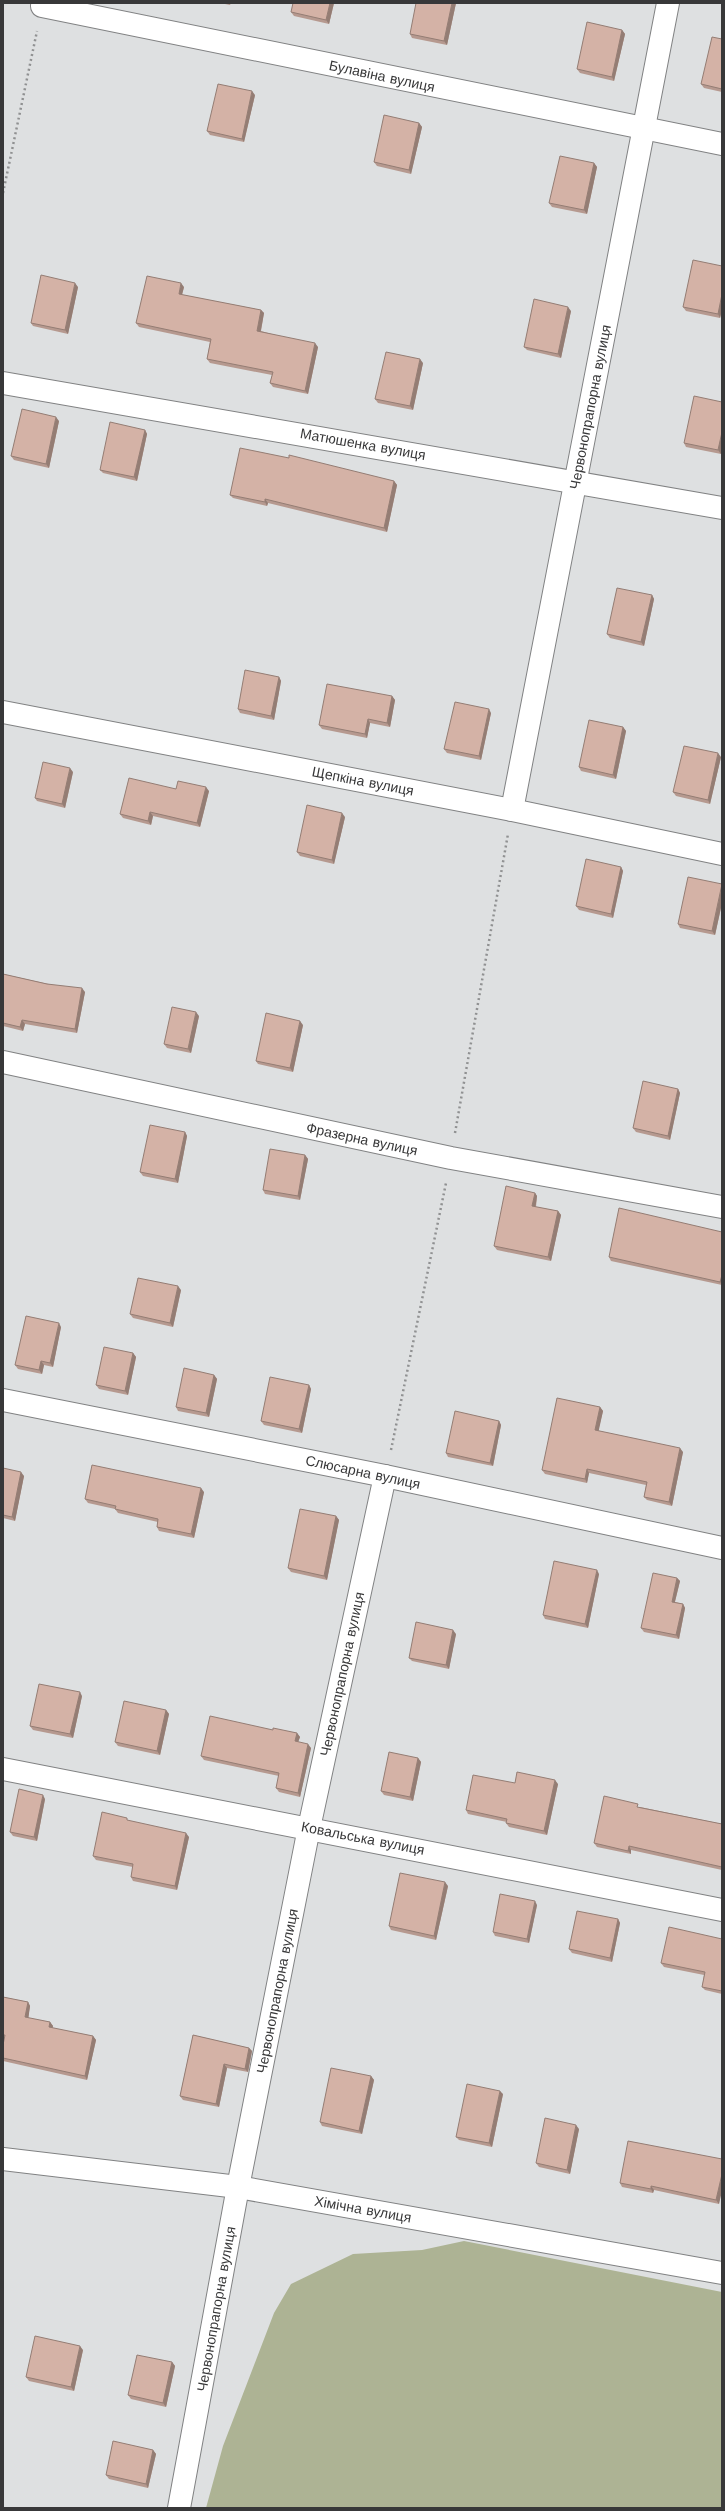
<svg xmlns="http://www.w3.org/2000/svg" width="725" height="2511" font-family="'Work Sans',sans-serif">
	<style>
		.forest { fill: #adb394 }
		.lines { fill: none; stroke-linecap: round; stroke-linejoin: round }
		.street-casing { stroke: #818283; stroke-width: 24 }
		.path { stroke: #909192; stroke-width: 2.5; stroke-dasharray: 2 3; stroke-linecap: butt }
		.street { stroke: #fff; stroke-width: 22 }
		.wall { fill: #b6998f }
		.shaded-wall { fill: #947d74 }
		.building { fill: #d4b2a6; stroke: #947d74 }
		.labels { text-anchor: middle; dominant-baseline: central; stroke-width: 3; stroke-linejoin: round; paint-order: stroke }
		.street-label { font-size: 14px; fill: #383839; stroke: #fff }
	</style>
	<rect width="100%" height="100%" fill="#dee0e1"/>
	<polygon class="forest" points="464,2241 722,2292 722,2508 206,2508 223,2446 274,2313 291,2284 353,2254 422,2250"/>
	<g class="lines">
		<defs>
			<g id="street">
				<polyline points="42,6 722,144"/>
				<polyline points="3,383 722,508"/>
				<polyline points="3,712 512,810 722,854"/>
				<polyline points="512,810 668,3"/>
				<polyline points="3,1062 451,1158 722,1207"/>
				<polyline points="3,1400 385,1476 722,1548"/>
				<polyline points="3,1769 722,1910"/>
				<polyline points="3,2159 238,2187 722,2273"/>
				<polyline points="179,2508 238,2187 309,1828 385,1476"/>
			</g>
		</defs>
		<use href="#street" class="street-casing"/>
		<g class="path">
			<polyline points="3,193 37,31"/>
			<polyline points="455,1133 508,834"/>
			<polyline points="391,1450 446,1183"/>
		</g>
		<use href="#street" class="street"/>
	</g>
	<g class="wall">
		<polygon points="220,3 231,3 230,5"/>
		<polygon points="334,3 329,24 294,16 291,12"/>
		<polygon points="456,3 447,45 412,38 410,34"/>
		<polygon points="622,30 625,34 614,81 580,73 577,69"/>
		<polygon points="722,39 722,92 704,88 701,84"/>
		<polygon points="255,95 244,142 210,135 207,131"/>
		<polygon points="419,123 422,127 411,174 377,166 374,162"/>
		<polygon points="594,163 597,167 587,214 552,207 549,203"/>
		<polygon points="722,266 722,310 720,318 686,311 683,307"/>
		<polygon points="78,287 68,334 33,326 31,323"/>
		<polygon points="184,287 182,295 261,310 264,313 261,331 318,347 308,394 273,387 270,383 272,375 210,363 207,359 210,342 139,327 136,323"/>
		<polygon points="571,311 561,358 527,350 524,347"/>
		<polygon points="423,363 413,410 378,403 375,399"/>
		<polygon points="722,402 721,454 686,447 684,443"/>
		<polygon points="59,421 49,468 14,460 11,456"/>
		<polygon points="145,430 147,434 137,481 103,473 100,470"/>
		<polygon points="394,481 397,485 387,532 268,503 267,506 233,498 230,495"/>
		<polygon points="652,595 654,599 644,646 610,638 607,634"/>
		<polygon points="279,677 281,681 274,720 240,713 238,709"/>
		<polygon points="392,696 395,700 390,727 370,723 367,738 322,729 319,725"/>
		<polygon points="491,713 481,760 447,753 444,749"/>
		<polygon points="623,727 626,731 616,779 581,771 579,767"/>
		<polygon points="721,757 710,804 676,796 673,792"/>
		<polygon points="73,772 65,808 37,801 35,798"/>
		<polygon points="176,789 209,791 200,827 153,816 151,825 123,818 120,814"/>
		<polygon points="345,817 334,864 300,856 297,852"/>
		<polygon points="621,867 623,871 613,918 579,910 576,906"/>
		<polygon points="722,884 722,903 715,935 680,928 678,924"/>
		<polygon points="3,974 85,992 77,1033 25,1024 23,1031 3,1026"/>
		<polygon points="199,1016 191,1053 167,1048 164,1044"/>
		<polygon points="303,1025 293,1072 258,1064 256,1061"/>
		<polygon points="678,1089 680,1093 670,1140 636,1132 633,1128"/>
		<polygon points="185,1132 187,1136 178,1183 143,1176 140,1172"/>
		<polygon points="305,1155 308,1159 300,1200 265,1194 263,1190"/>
		<polygon points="535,1193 537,1196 536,1207 558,1211 561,1215 551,1261 497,1250 494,1246"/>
		<polygon points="722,1232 722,1285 611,1261 609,1257"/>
		<polygon points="181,1290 173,1327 133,1318 130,1314"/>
		<polygon points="61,1327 53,1367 44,1365 42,1374 18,1369 15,1365"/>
		<polygon points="133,1353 136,1357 128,1395 99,1389 96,1385"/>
		<polygon points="214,1375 217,1379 209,1417 178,1411 176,1407"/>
		<polygon points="309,1385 311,1389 302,1433 264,1425 261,1421"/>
		<polygon points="600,1407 603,1411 598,1431 683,1452 672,1506 647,1500 644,1497 646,1485 589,1473 587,1483 545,1474 542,1470"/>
		<polygon points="499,1421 501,1425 493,1466 448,1457 446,1453"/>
		<polygon points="3,1468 24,1476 15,1521 3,1518"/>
		<polygon points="204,1492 194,1538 159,1531 157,1527 158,1522 118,1513 115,1509 88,1503 85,1499"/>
		<polygon points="336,1516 339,1520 327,1580 291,1572 288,1568"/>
		<polygon points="599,1574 588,1628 545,1619 543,1615"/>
		<polygon points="677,1578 680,1581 675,1602 683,1604 685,1608 679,1639 644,1632 641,1628"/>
		<polygon points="456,1634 449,1669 412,1661 409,1658"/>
		<polygon points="82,1696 73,1738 33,1730 30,1726"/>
		<polygon points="166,1710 169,1714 160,1755 118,1746 115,1742"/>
		<polygon points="273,1730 297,1733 300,1737 298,1742 311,1748 300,1797 279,1792 276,1788 279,1776 204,1760 201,1756"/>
		<polygon points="418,1758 421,1762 413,1801 384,1795 381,1791"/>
		<polygon points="515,1783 558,1784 547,1835 509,1827 506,1823 507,1822 468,1814 466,1810"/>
		<polygon points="45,1799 37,1841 13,1836 10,1832"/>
		<polygon points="640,1807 722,1824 722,1870 631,1850 631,1854 597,1847 594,1843"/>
		<polygon points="130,1821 189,1837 177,1890 133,1881 131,1877 133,1867 96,1860 93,1856"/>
		<polygon points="448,1886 436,1940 391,1930 389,1926"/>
		<polygon points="537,1905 529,1943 495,1936 493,1932"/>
		<polygon points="618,1919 620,1923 612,1962 572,1953 569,1949"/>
		<polygon points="722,1939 722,1994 705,1990 702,1987 704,1975 664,1967 661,1963"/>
		<polygon points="3,1997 28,2002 30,2006 28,2018 50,2022 53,2026 52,2028 93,2036 96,2040 87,2080 3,2061 3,2045 4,2038 3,2038"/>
		<polygon points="193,2035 249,2048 252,2051 248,2072 227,2068 219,2107 183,2100 180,2096"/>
		<polygon points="371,2076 374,2080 362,2134 322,2126 320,2122"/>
		<polygon points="503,2094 492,2147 459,2140 456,2137"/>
		<polygon points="579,2129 570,2174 539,2167 536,2163"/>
		<polygon points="722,2159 719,2204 654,2190 653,2193 622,2187 620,2183"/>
		<polygon points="83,2350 74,2391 29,2381 26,2377"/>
		<polygon points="172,2362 175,2366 166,2407 131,2399 128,2395"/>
		<polygon points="153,2450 156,2454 148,2488 109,2479 106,2475"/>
	</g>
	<g class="shaded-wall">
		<polygon points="330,3 334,3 329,24 326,20"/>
		<polygon points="452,3 456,3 447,45 444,41"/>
		<polygon points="622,30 625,34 614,81 612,77"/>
		<polygon points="252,91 255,95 244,142 242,139"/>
		<polygon points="419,123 422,127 411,174 409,170"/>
		<polygon points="594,163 597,167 587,214 584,210"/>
		<polygon points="75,283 78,287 68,334 65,330"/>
		<polygon points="181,283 184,287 181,298 179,294"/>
		<polygon points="722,294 722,310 720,318 718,314"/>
		<polygon points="568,307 571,311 561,358 558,354"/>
		<polygon points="261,310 264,313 260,335 257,331"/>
		<polygon points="315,343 318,347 308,394 305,391"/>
		<polygon points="420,359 423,363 413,410 410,406"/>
		<polygon points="56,417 59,421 49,468 46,464"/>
		<polygon points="145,430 147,434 137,481 134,477"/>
		<polygon points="722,432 722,449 721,454 718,450"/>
		<polygon points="394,481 397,485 387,532 384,528"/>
		<polygon points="265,499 268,503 267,506 265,502"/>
		<polygon points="652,595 654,599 644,646 641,642"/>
		<polygon points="279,677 281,681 274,720 271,716"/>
		<polygon points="392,696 395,700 390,727 387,723"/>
		<polygon points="489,709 491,713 481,760 479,756"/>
		<polygon points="368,719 370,723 367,738 365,734"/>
		<polygon points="623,727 626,731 616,779 613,775"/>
		<polygon points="718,753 721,757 710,804 708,800"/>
		<polygon points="70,768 73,772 65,808 62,804"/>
		<polygon points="206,787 209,791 200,827 197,823"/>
		<polygon points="150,812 153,816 151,825 148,821"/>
		<polygon points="342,813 345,817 334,864 332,860"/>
		<polygon points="621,867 623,871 613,918 611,914"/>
		<polygon points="722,886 722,903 715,935 712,931"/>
		<polygon points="82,988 85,992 77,1033 75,1029"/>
		<polygon points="196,1012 199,1016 191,1053 188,1049"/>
		<polygon points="22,1020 25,1024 23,1031 20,1027"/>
		<polygon points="300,1021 303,1025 293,1072 290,1068"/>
		<polygon points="678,1089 680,1093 670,1140 668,1136"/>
		<polygon points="185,1132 187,1136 178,1183 175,1179"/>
		<polygon points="305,1155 308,1159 300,1200 298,1196"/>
		<polygon points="535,1193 537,1196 535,1210 532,1206"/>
		<polygon points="558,1211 561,1215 551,1261 548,1257"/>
		<polygon points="722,1275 722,1284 720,1282"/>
		<polygon points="178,1286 181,1290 173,1327 170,1323"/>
		<polygon points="59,1323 61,1327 53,1367 50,1363"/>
		<polygon points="133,1353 136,1357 128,1395 125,1391"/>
		<polygon points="41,1361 44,1365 42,1374 39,1370"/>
		<polygon points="214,1375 217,1379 209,1417 206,1413"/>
		<polygon points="309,1385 311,1389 302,1433 299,1429"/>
		<polygon points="600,1407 603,1411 598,1434 595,1430"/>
		<polygon points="499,1421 501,1425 493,1466 490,1463"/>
		<polygon points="680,1448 683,1452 672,1506 669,1502"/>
		<polygon points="587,1469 589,1473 587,1483 585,1479"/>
		<polygon points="21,1472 24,1476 15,1521 12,1517"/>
		<polygon points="201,1488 204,1492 194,1538 191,1534"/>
		<polygon points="336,1516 339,1520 327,1580 324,1576"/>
		<polygon points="597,1570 599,1574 588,1628 585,1624"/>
		<polygon points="677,1578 680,1581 674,1605 672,1602"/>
		<polygon points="683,1604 685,1608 679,1639 676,1635"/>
		<polygon points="453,1630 456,1634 449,1669 446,1665"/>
		<polygon points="80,1692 82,1696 73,1738 70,1734"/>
		<polygon points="166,1710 169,1714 160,1755 157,1751"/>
		<polygon points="297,1733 300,1737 297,1745 295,1741"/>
		<polygon points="308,1744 311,1748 300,1797 298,1793"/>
		<polygon points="418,1758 421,1762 413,1801 410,1797"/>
		<polygon points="555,1780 558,1784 547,1835 544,1831"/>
		<polygon points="43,1795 45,1799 37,1841 34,1837"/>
		<polygon points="186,1833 189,1837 177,1890 175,1886"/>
		<polygon points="629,1846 631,1850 631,1854 628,1851"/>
		<polygon points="445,1882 448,1886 436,1940 434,1936"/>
		<polygon points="535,1901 537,1905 529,1943 527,1939"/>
		<polygon points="618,1919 620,1923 612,1962 610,1958"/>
		<polygon points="28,2002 30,2006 28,2021 25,2017"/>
		<polygon points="50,2022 53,2026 52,2031 49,2027"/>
		<polygon points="93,2036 96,2040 87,2080 85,2076"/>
		<polygon points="249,2048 252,2051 248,2072 245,2069"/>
		<polygon points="224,2064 227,2068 219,2107 216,2104"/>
		<polygon points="371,2076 374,2080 362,2134 359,2131"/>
		<polygon points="500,2091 503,2094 492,2147 489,2143"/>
		<polygon points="576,2125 579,2129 570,2174 567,2170"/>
		<polygon points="722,2174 722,2191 719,2204 716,2200"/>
		<polygon points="651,2186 654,2190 653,2193 651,2189"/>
		<polygon points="80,2346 83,2350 74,2391 71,2387"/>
		<polygon points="172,2362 175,2366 166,2407 163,2403"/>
		<polygon points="153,2450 156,2454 148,2488 146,2484"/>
	</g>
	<g class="building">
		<polygon points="293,3 330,3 326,20 291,12"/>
		<polygon points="416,3 452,3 444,41 410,34"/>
		<polygon points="587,22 622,30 612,77 577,69"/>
		<polygon points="712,37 722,39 722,89 701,84"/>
		<polygon points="218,84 252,91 242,139 207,131"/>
		<polygon points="384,115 419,123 409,170 374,162"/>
		<polygon points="560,156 594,163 584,210 549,203"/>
		<polygon points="693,260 722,266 722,294 718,314 683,307"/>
		<polygon points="41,275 75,283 65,330 31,323"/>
		<polygon points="147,276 181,283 179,294 261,310 257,331 315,343 305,391 270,383 273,372 207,359 211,339 136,323"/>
		<polygon points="534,299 568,307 558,354 524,347"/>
		<polygon points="386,352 420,359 410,406 375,399"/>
		<polygon points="694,396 722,402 722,432 718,450 684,443"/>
		<polygon points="22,409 56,417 46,464 11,456"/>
		<polygon points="110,422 145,430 134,477 100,470"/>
		<polygon points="240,448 289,458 289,455 394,481 384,528 265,499 265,502 230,495"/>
		<polygon points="617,588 652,595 641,642 607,634"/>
		<polygon points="245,670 279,677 271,716 238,709"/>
		<polygon points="327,684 392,696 387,723 368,719 365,734 319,725"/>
		<polygon points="455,702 489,709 479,756 444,749"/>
		<polygon points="589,720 623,727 613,775 579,767"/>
		<polygon points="684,746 718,753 708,800 673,792"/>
		<polygon points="43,762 70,768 62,804 35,798"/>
		<polygon points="129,778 176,789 178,781 206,787 197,823 150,812 148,821 120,814"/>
		<polygon points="307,805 342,813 332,860 297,852"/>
		<polygon points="586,859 621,867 611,914 576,906"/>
		<polygon points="688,877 722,884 712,931 678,924"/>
		<polygon points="3,974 47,984 82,988 75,1029 22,1020 20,1027 3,1023"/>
		<polygon points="172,1007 196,1012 188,1049 164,1044"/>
		<polygon points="266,1013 300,1021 290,1068 256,1061"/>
		<polygon points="643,1081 678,1089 668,1136 633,1128"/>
		<polygon points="150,1125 185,1132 175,1179 140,1172"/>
		<polygon points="270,1149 305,1155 298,1196 263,1190"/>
		<polygon points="506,1186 535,1193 532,1206 558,1211 548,1257 494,1246"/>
		<polygon points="619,1208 722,1232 722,1275 720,1282 609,1257"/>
		<polygon points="138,1278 178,1286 170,1323 130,1314"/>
		<polygon points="26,1316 59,1323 50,1363 41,1361 39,1370 15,1365"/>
		<polygon points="104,1347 133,1353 125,1391 96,1385"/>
		<polygon points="184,1368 214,1375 206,1413 176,1407"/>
		<polygon points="270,1377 309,1385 299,1429 261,1421"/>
		<polygon points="557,1398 600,1407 595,1430 680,1448 669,1502 644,1497 647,1482 587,1469 585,1479 542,1470"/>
		<polygon points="455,1411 499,1421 490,1463 446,1453"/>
		<polygon points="92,1465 201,1488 191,1534 157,1527 158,1519 115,1509 116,1506 85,1499"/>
		<polygon points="3,1468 21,1472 12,1517 3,1515"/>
		<polygon points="300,1509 336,1516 324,1576 288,1568"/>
		<polygon points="554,1561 597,1570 585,1624 543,1615"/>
		<polygon points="653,1573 677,1578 672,1602 683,1604 676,1635 641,1628"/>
		<polygon points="416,1622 453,1630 446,1665 409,1658"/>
		<polygon points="39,1684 80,1692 70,1734 30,1726"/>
		<polygon points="124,1701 166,1710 157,1751 115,1742"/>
		<polygon points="210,1716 273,1730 273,1728 297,1733 295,1741 308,1744 298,1793 276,1788 279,1773 201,1756"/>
		<polygon points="389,1752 418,1758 410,1797 381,1791"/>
		<polygon points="517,1772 555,1780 544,1831 506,1823 507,1819 466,1810 473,1775 515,1783"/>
		<polygon points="19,1789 43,1795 34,1837 10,1832"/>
		<polygon points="604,1796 638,1804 637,1807 722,1824 722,1867 629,1846 628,1851 594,1843"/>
		<polygon points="102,1812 127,1818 127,1820 186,1833 175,1886 131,1877 133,1864 93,1856"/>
		<polygon points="400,1873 445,1882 434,1936 389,1926"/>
		<polygon points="500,1894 535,1901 527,1939 493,1932"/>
		<polygon points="577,1911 618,1919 610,1958 569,1949"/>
		<polygon points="669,1927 722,1939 722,1991 702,1987 705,1972 661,1963"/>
		<polygon points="3,1997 28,2002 25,2017 50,2022 49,2027 93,2036 85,2076 3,2058 3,2045 5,2035 3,2035"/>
		<polygon points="193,2035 249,2048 245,2069 224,2064 216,2104 180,2096"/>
		<polygon points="331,2068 371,2076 359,2131 320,2122"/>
		<polygon points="467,2084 500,2091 489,2143 456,2137"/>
		<polygon points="545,2118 576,2125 567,2170 536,2163"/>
		<polygon points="628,2141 722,2159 722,2174 716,2200 651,2186 651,2189 620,2183"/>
		<polygon points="35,2336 80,2346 71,2387 26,2377"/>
		<polygon points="137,2355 172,2362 163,2403 128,2395"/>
		<polygon points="113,2441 153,2450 146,2484 106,2475"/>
	</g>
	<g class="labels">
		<g class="street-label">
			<text transform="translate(382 76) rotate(12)">Булавіна вулиця</text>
			<text transform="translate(590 407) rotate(-79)">Червонопрапорна вулиця</text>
			<text transform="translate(363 444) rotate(10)">Матюшенка вулиця</text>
			<text transform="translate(363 781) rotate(11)">Щепкіна вулиця</text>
			<text transform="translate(362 1139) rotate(12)">Фразерна вулиця</text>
			<text transform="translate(363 1472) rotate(12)">Слюсарна вулиця</text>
			<text transform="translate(342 1674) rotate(-78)">Червонопрапорна вулиця</text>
			<text transform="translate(363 1838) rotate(11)">Ковальська вулиця</text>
			<text transform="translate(277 1991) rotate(-79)">Червонопрапорна вулиця</text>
			<text transform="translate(363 2209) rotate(10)">Хімічна вулиця</text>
			<text transform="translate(216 2309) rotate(-80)">Червонопрапорна вулиця</text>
		</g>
	</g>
	<rect width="725" height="2511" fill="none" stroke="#383839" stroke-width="8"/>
</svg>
